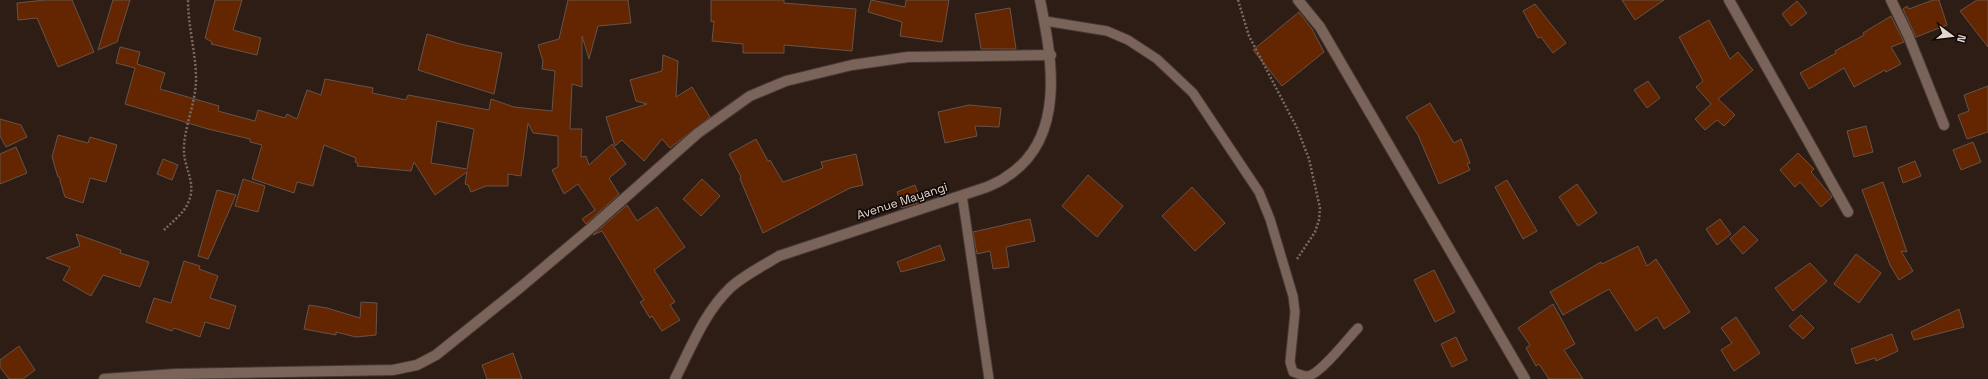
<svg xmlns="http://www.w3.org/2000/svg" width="1988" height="379" font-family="'Space Grotesk',sans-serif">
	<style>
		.building { fill: #632600; stroke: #675349; fill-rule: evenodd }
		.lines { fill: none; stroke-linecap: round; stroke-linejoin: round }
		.service-casing { stroke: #473934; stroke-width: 11 }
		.minor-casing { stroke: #473934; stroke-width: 12 }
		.tertiary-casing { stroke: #473934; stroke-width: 12 }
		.path { stroke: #796a63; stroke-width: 2.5; stroke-dasharray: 2 2; stroke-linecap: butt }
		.service { stroke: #7a645a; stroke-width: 9 }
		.minor { stroke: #7a645a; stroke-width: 10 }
		.tertiary { stroke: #7a645a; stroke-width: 10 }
		.labels { text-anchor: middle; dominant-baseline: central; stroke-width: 3.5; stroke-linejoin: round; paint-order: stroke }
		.street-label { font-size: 12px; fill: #e3d6d1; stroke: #110906 }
	</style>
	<rect width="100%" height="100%" fill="#2e1d14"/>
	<g class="building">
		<polygon points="45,0 72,0 94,52 58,67 37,18 18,20 17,3"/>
		<polygon points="113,0 130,0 117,42 98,50"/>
		<polygon points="215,0 242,0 233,30 261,38 257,55 211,44 212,42 205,38"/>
		<path d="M568,0H628L631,23L598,26L589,59L582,36V87L572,84L570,129H582L581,157L586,156L589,165L612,144L626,164L609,178L619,194L586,224L582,219L595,210L578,184L564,194L552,170L558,167V136L533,133L528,123L521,176L508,174V186H486L471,192L468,185L465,184L467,172L435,195L414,162L411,171L357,166L358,163L355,162L356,158L324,145L313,186L297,182L294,193L252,179L262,145L250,142V139L208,129L125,104L135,68L116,63L120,47L140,52L137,64L165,73L160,89L219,106L218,111L255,121L258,110L285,118L287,114L297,119L307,90L321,95L325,79L373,88L372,93L406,100L408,95L489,110L491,99L514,107L552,111L555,71L542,69L543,61L538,45L559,39ZM437,121L474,129L467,169L431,163Z"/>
		<polygon points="711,0 784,0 784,3 856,9 852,51 784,45 784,53 743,53 743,44 712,41 714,21 711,22"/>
		<polygon points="871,0 905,7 906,0 949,0 942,42 900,36 902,22 868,12"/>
		<polygon points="1622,0 1664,0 1635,20"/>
		<polygon points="1933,0 1939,0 1947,25 1916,37 1903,9 1907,6 1909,9"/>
		<polygon points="1977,0 1988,0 1988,47 1960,11"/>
		<polygon points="1797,1 1807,13 1791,26 1782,14"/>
		<polygon points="1535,4 1566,43 1553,53 1541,37 1538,38 1523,11"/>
		<polygon points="1010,8 1016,49 981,49 975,14"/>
		<polygon points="1299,12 1312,29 1324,52 1282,86 1253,50"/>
		<polygon points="1891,16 1904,42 1891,47 1901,64 1886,72 1885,70 1854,87 1844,68 1809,89 1800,73 1836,53 1835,51 1864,35 1863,33"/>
		<polygon points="1709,20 1730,59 1738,52 1753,70 1718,99 1735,115 1724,126 1717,120 1705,130 1695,119 1711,104 1696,87 1703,81 1679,37"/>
		<polygon points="427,34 460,44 502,53 494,94 418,70"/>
		<polygon points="663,55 678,61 676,97 692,87 710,117 670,148 662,139 644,161 622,140 615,146 606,117 647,104 636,101 630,80 662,71"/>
		<polygon points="1648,81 1660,98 1647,108 1634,90"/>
		<polygon points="1988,86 1988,132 1967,139 1958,115 1969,111 1964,95"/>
		<polygon points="1430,103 1454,143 1461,139 1470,163 1467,164 1470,170 1439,184 1418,135 1406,117"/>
		<polygon points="969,105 1001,108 999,127 975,126 977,136 945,143 938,112"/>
		<polygon points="0,119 21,125 27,137 6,147 0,136"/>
		<polygon points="1866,126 1873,152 1854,157 1847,131"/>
		<polygon points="58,135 88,143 90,137 117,145 106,182 90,178 83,203 65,197 60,181 60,178 58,177 52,157"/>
		<polygon points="756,139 768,161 770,160 783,182 823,168 821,162 856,154 863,185 850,188 763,233 740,179 741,177 729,154"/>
		<polygon points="1973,142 1981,162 1961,170 1953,150"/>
		<polygon points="16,147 27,173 0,184 0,154"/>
		<polygon points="1798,153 1814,169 1811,172 1832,197 1821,207 1800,182 1795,187 1780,170"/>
		<polygon points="163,159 178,165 172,180 157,174"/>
		<polygon points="1915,161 1921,176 1903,183 1898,168"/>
		<polygon points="1088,175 1123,206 1097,237 1062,206"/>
		<polygon points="243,179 265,186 258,212 235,206"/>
		<polygon points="702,179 720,196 701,216 683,199"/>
		<polygon points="1507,180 1537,231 1523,239 1495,187"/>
		<polygon points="1883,182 1907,252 1901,251 1913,271 1899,280 1890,265 1862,190"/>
		<polygon points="1577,184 1597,213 1578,226 1559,197"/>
		<polygon points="915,185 921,202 902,208 897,192"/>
		<polygon points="1192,187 1225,223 1195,251 1162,216"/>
		<polygon points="217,190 236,195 208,259 198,256"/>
		<polygon points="627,205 637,221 657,207 685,247 654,270 675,302 670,305 680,320 662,331 652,316 650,318 640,302 644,300 602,231 593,235"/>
		<polygon points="1030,219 1035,241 1006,247 1009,267 993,269 990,251 977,254 973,232"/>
		<polygon points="1720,219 1731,234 1717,245 1706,229"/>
		<polygon points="1744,226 1758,240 1743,254 1730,239"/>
		<polygon points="76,234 121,250 120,253 149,262 140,287 103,275 91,296 63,280 70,267 46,258 80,246"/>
		<polygon points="940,245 945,260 901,272 897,262"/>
		<polygon points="1638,246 1647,266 1656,259 1690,312 1664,329 1657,317 1636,331 1609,289 1563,315 1550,292 1601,262 1602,264"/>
		<polygon points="1856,254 1881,273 1859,303 1834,284"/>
		<polygon points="184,261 200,266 199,269 218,276 210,298 236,306 229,329 205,322 200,337 174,328 172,331 146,322 154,298 171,303"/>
		<polygon points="1810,263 1827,281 1793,311 1775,288"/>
		<polygon points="1434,270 1455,312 1435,322 1414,280"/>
		<polygon points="361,302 377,303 376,335 356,337 336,332 336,335 304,329 309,305 327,308 360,318"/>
		<polygon points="1553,304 1575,344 1564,350 1583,379 1549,379 1539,364 1536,366 1526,348 1530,345 1518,328"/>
		<polygon points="1959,309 1964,327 1914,340 1911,332"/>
		<polygon points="1801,315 1814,328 1803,339 1789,326"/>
		<polygon points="1736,317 1760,353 1734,371 1721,350 1732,343 1721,328"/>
		<polygon points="1892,334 1898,351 1876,361 1875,358 1856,364 1851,349"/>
		<polygon points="1456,337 1467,360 1452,367 1441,344"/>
		<polygon points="19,346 35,370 23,379 9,379 0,367 0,360"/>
		<polygon points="513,353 522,379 487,379 482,365"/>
	</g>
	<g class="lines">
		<defs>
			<g id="service">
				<path d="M1045,21L1107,31L1128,40L1157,59L1193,93L1259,192L1270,219L1293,296L1295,312L1290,362L1293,372C1298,374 1303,376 1308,376C1321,374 1348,338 1358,328"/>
				<polyline points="962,195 989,379"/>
			</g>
			<g id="minor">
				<polyline points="1298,0 1320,27 1525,379"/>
				<polyline points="1729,0 1848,212"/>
				<polyline points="1891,0 1908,35 1944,125"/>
				<polyline points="104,379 176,374 393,370 417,365 436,355 522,286 592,227 698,133 750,96 786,81 852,65 908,57 1051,55"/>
			</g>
			<path id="tertiary" d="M675,379C691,348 704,313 730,288C744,275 763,266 779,256L987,187C994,184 1001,181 1006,177C1067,139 1052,58 1040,0"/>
		</defs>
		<use href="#service" class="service-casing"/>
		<use href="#minor" class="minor-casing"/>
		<use href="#tertiary" class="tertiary-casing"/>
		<g class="path">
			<polyline points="1238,0 1249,36 1297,128 1309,159 1320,208 1319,220 1315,232 1297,259"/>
			<path d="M164,230C172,222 184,213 188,203C197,183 185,171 184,152C183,129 196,104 196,79C196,53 188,27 188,0"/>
		</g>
		<use href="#service" class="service"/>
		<use href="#minor" class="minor"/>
		<use href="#tertiary" class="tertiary"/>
	</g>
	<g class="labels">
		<g class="street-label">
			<text transform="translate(902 201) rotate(-18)">Avenue Mayangi</text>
		</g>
	</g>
	<g transform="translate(1952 36) rotate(105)" stroke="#110906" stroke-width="3" paint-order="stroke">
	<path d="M0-3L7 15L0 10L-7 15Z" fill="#e3d6d1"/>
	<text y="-6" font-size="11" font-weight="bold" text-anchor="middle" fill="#e3d6d1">N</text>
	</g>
</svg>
